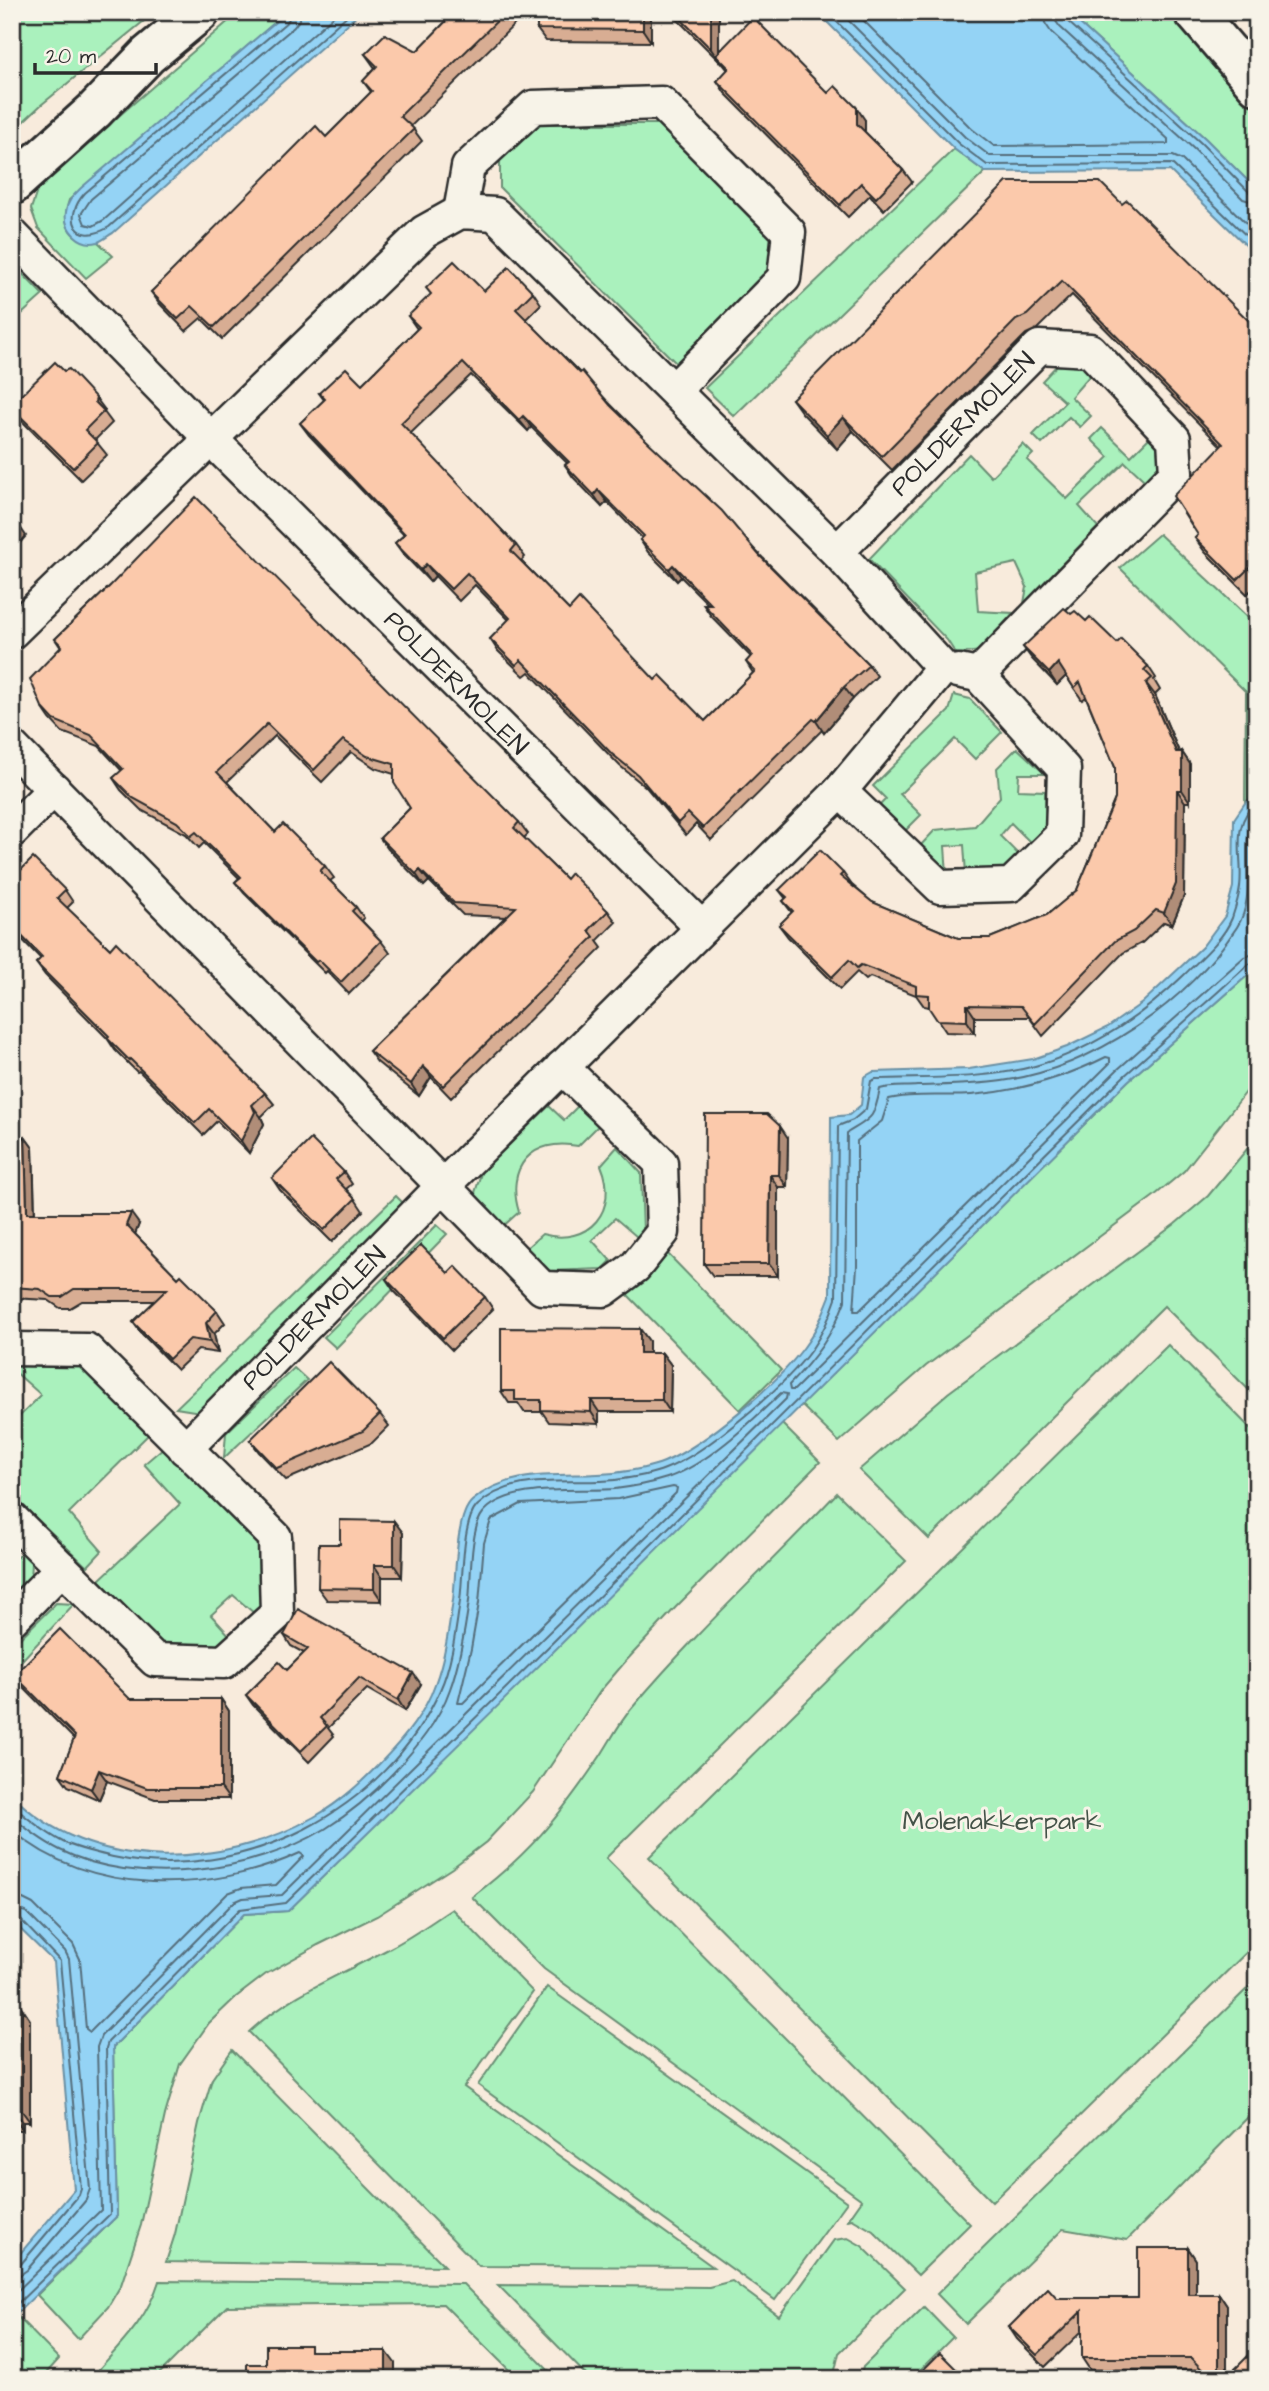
<svg xmlns="http://www.w3.org/2000/svg" width="1269" height="2391" font-family="'Architects Daughter',sans-serif">
	<style>
		.green { fill: #aaf1bd; stroke: #6a8e74; stroke-width: 2 }
		.water { fill: #94d3f5; stroke: #6a90a4; stroke-width: 2 }
		.lines { fill: none; stroke-linecap: round; stroke-linejoin: round }
		.shore { stroke: #556e7c; stroke-width: 2 }
		.minor-casing { stroke: #2b2b2b; stroke-width: 37 }
		.tertiary-casing { stroke: #2b2b2b; stroke-width: 44 }
		.minor { stroke: #f7f3e8; stroke-width: 32 }
		.tertiary { stroke: #f7f3e8; stroke-width: 38 }
		.wall { fill: #d8ad93; stroke: #2b2b2b; stroke-width: 2; fill-rule: evenodd }
		.shaded-wall { fill: #b08d78; stroke: #2b2b2b; stroke-width: 2 }
		.building { fill: #fbc9ab; stroke: #2b2b2b; stroke-width: 2; fill-rule: evenodd }
		.labels { text-anchor: middle; dominant-baseline: central; stroke-width: 6; stroke-linejoin: round; paint-order: stroke }
		.street-label { font-size: 26px; fill: #2b2b2b; stroke: #f7f3e8 }
		.park-label { font-size: 26px; fill: #445348; stroke: #f7f3e8 }
	</style>
	<rect width="100%" height="100%" fill="#f8ebdc"/>
	<filter id="ink" filterUnits="userSpaceOnUse"><feTurbulence type="fractalNoise" baseFrequency=".0143" numOctaves="2"/><feDisplacementMap in="SourceGraphic" scale="14" xChannelSelector="R" yChannelSelector="G"/><feConvolveMatrix kernelMatrix="1 2 1 2 8 2 1 2 1" color-interpolation-filters="sRGB"/></filter>
	<g filter="url(#ink)">
		<g class="green">
			<polygon points="12,12 155,12 41,105 12,132"/>
			<path d="M239,12H287L69,200C61,225 70,242 98,242L113,256L86,278L38,228L31,209L39,185Z"/>
			<polygon points="1067,12 1169,12 1257,108 1257,190 1206,139"/>
			<polygon points="536,124 663,124 777,237 778,264 677,364 500,188 500,153"/>
			<polygon points="954,149 985,172 734,416 705,388"/>
			<polygon points="12,263 43,295 12,323"/>
			<polygon points="1058,364 1081,365 1091,374 1071,397 1091,416 1080,427 1069,417 1042,444 1033,435 1065,402 1042,381"/>
			<polygon points="1102,428 1131,456 1152,435 1159,442 1161,467 1145,481 1125,462 1079,506 1098,527 1024,603 1027,587 1016,563 975,572 978,611 1013,613 981,651 956,654 947,640 869,559 969,454 991,477 1023,444 1033,454 1027,460 1067,499 1109,457 1091,439"/>
			<polygon points="1159,534 1257,626 1257,793 1245,803 1246,692 1120,568"/>
			<polygon points="954,695 970,699 1002,732 975,759 955,739 900,794 921,815 904,832 879,806 886,799 873,786 949,711"/>
			<polygon points="1017,748 1045,774 1019,774 1018,790 1045,791 1046,828 1031,843 1011,823 1000,836 1019,855 1005,873 966,874 964,845 945,846 947,875 920,846 935,830 975,826 1000,797 997,768"/>
			<polygon points="1257,967 1257,1078 1184,1171 1154,1196 926,1366 839,1442 801,1405 1128,1081"/>
			<path d="M549,1106L564,1120L578,1106L598,1126L578,1146C532,1137 505,1167 519,1212L501,1228L474,1196L482,1170Z"/>
			<polygon points="1257,1137 1257,1398 1164,1306 929,1539 859,1470 948,1393 1175,1224 1208,1196"/>
			<path d="M617,1147L641,1173L643,1231L637,1237L615,1218L592,1240L611,1261L603,1269L548,1271L525,1249L542,1234C589,1247 620,1210 601,1165Z"/>
			<polygon points="396,1196 407,1207 200,1412 176,1408"/>
			<polygon points="437,1225 447,1234 336,1348 324,1337"/>
			<polygon points="667,1253 781,1370 740,1410 625,1292"/>
			<polygon points="1168,1345 1257,1435 1257,1942 992,2202 649,1857"/>
			<polygon points="20,1364 82,1366 149,1434 69,1513 102,1551 87,1567 12,1495 12,1416 17,1419 41,1395 13,1370"/>
			<polygon points="294,1368 307,1380 224,1458 226,1433"/>
			<polygon points="782,1424 820,1462 676,1607 625,1662 601,1690 533,1792 486,1842 452,1868 377,1916 318,1945 266,1974 236,1997 209,2023 180,2064 165,2115 141,2225 121,2285 108,2307 78,2339 37,2295 117,2216 113,2047 244,1914 288,1911"/>
			<polygon points="164,1447 263,1547 264,1606 255,1614 233,1595 211,1615 231,1637 221,1647 163,1648 99,1580 180,1504 144,1464"/>
			<path d="M837,1493L906,1561L606,1858L970,2224L918,2275L873,2231L852,2219L848,2220L862,2200L544,1969L472,1897C528,1855 558,1818 597,1761C609,1744 618,1724 632,1708C696,1632 769,1565 837,1493Z"/>
			<polygon points="22,1552 32,1563 31,1579 12,1597 12,1562"/>
			<polygon points="56,1603 74,1604 12,1671 12,1646"/>
			<path d="M452,1909L533,1992L464,2087L713,2267L479,2266L249,2032C291,1993 343,1974 392,1947C413,1936 432,1922 452,1909Z"/>
			<polygon points="1257,1979 1257,2108 1127,2240 1063,2229 966,2324 937,2294"/>
			<polygon points="547,1987 847,2202 775,2300 478,2085"/>
			<polygon points="232,2050 445,2266 166,2262 175,2234 199,2123 212,2079"/>
			<polygon points="848,2238 862,2246 905,2288 839,2353 833,2379 590,2379 498,2285 709,2287 732,2281 779,2316 834,2240"/>
			<path d="M159,2281L463,2284L557,2379H518L443,2304L227,2306L154,2379H108L99,2369C124,2341 148,2317 159,2281Z"/>
			<polygon points="924,2307 953,2337 911,2379 860,2379 863,2367"/>
			<polygon points="16,2315 59,2359 41,2379 12,2379 12,2318"/>
		</g>
		<g class="water">
			<path d="M287,12H361L113,233C109,235 103,240 98,242C80,247 63,229 66,212C67,201 74,195 81,188Z"/>
			<polygon points="817,12 1067,12 1206,139 1257,190 1257,256 1170,171 985,172 954,149"/>
			<path d="M1257,793V967L1128,1081L553,1652L288,1911L244,1914L113,2047L117,2216L12,2318V2263L74,2190L54,1962L12,1921V1795C90,1875 222,1869 314,1817C341,1802 363,1781 384,1759C405,1737 425,1713 435,1684C445,1658 449,1628 453,1600C456,1578 455,1516 472,1501C512,1466 566,1478 614,1473C630,1471 649,1468 664,1462C705,1445 778,1383 804,1347C816,1331 823,1314 830,1296L831,1117L849,1115L861,1105L864,1077L873,1072L969,1069L1033,1059L1067,1047L1108,1027L1142,1003L1202,947L1225,916L1233,887L1234,819L1245,803Z"/>
		</g>
		<g class="lines">
			<g class="shore">
				<path d="M291,12L288,21L85,193C62,218 76,247 109,227L351,12"/>
				<polyline points="300,12 299,20 294,27 91,199 81,214 85,224 93,226 104,220 338,12"/>
				<polyline points="827,12 959,144 987,165 1172,164 1257,246"/>
				<polyline points="840,12 965,137 990,156 1173,156 1182,160 1257,234"/>
				<polyline points="855,12 972,129 994,146 1168,144 1168,139 1051,32 1045,23 1044,12"/>
				<polyline points="1054,12 1055,20 1060,27 1195,150 1243,199 1257,203"/>
				<polyline points="1063,12 1066,20 1201,143 1249,192 1257,194"/>
				<path d="M1257,813C1235,844 1260,892 1237,927C1187,1003 1093,1068 1002,1081C974,1085 945,1085 917,1086C905,1087 891,1086 880,1089C874,1120 871,1118 847,1133L845,1301C832,1336 815,1358 789,1385L790,1390H794L1117,1070L1244,957L1257,953"/>
				<path d="M1106,1057L1110,1058V1063L859,1311H854L857,1266V1141L882,1121L889,1099C915,1093 944,1097 971,1095C1019,1091 1062,1079 1106,1057Z"/>
				<polygon points="673,1487 677,1488 676,1493 463,1703 458,1703 471,1649 479,1603 484,1543 491,1520 521,1504 618,1499"/>
				<path d="M12,1805C28,1819 44,1832 63,1842C78,1849 96,1853 113,1857C241,1885 387,1810 440,1690C452,1664 456,1629 460,1601C463,1579 462,1521 477,1506C513,1471 570,1485 615,1480C631,1478 650,1475 665,1469C705,1454 786,1385 811,1350C822,1334 830,1317 836,1299L838,1126L853,1120L866,1109L871,1081L876,1079C928,1077 984,1080 1035,1066C1092,1050 1142,1016 1184,975C1200,959 1223,940 1232,918C1235,909 1239,896 1240,887C1244,856 1229,825 1257,802"/>
				<path d="M12,1817C27,1829 42,1841 60,1850C136,1888 253,1873 325,1829C351,1813 373,1794 394,1772C416,1748 439,1721 450,1689C460,1662 465,1630 469,1601C471,1581 470,1528 483,1513C508,1482 580,1492 615,1489C632,1487 651,1483 667,1478C707,1465 751,1422 781,1393L787,1394L786,1399L282,1895L243,1898L234,1902L101,2036L97,2047L101,2210L12,2296"/>
				<path d="M12,1830C89,1897 212,1894 300,1853L304,1856L276,1885L241,1888L228,1893L90,2032L86,2029L80,1959L73,1944L33,1904L23,1899L12,1897"/>
				<polyline points="12,1908 26,1912 65,1951 69,1959 90,2189 86,2200 27,2270 20,2275 12,2276"/>
				<polyline points="12,1917 20,1919 60,1961 81,2189 79,2195 21,2264 12,2267"/>
				<polyline points="12,2309 110,2214 106,2048 108,2042 240,1909 286,1903 548,1647 1123,1077 1249,964 1257,962"/>
			</g>
			<defs>
				<g id="minor">
					<polyline points="460,212 468,167 533,107 661,103 789,232 784,278 674,390"/>
					<polyline points="12,235 211,439 702,928"/>
					<polyline points="837,552 1039,347 1090,350 1174,439 1176,473 978,675"/>
					<polyline points="12,632 424,232 460,212 495,214 837,552 943,668 840,791 443,1186 12,747"/>
					<polyline points="840,791 940,887 1011,885 1062,835 1064,769 978,675 958,671"/>
					<polyline points="12,831 54,789"/>
					<polyline points="12,1349 87,1350 275,1537 277,1614 224,1662 155,1660 12,1519"/>
					<polyline points="185,1449 443,1186 542,1288 604,1290 635,1267 663,1232 661,1163 562,1067"/>
					<polyline points="12,1619 62,1568"/>
				</g>
				<g id="tertiary">
					<polyline points="1194,12 1257,85"/>
					<polyline points="12,185 94,111 148,55 200,12"/>
				</g>
			</defs>
			<use href="#minor" class="minor-casing"/>
			<use href="#tertiary" class="tertiary-casing"/>
			<use href="#minor" class="minor"/>
			<use href="#tertiary" class="tertiary"/>
		</g>
		<g class="wall">
			<polygon points="455,12 527,12 411,126 422,141 222,339 201,318 186,331 160,304 151,292 326,137 371,92 363,81 375,68 365,54 417,51"/>
			<polygon points="651,12 651,42 546,41 537,29"/>
			<polygon points="670,12 719,12 719,52 828,93 865,120 865,132 903,170 912,182 884,210 870,195 848,217 725,93 717,81 728,70 719,59 719,61"/>
			<polygon points="1122,204 1257,329 1257,585 1247,594 1205,552 1195,538 1198,535 1221,446 1072,295 1037,329 1026,334 892,470 853,431 837,449 802,413 792,399"/>
			<path d="M484,291L533,292L541,304L526,319L869,665L877,676L853,699L824,733L822,730L711,840L696,824L686,835L646,787L620,766L529,672L524,676L498,651L490,639L509,620L475,585L459,601L435,576L430,582L404,555L395,543L404,535L309,435L300,423L324,400L319,393L362,384L417,329L408,316ZM471,375L528,431L531,427L567,463L565,465L573,477L602,507L607,502L642,538L640,540L648,552L677,581L681,577L708,604H703L711,616L751,657L746,662L753,673L705,721L569,610L521,561L525,557L516,545L410,434Z"/>
			<polygon points="12,408 105,410 104,412 112,423 95,440 107,455 81,480 19,418"/>
			<polygon points="110,586 519,822 528,834 524,838 566,879 608,911 616,922 597,941 602,948 451,1098 431,1077 419,1096 377,1062 369,1051 505,917 463,915 429,881 424,886 388,849 380,838 410,808 394,774 375,768 351,752 322,782 275,736 227,782 275,832 325,866 334,878 330,881 356,907 364,918 362,921 381,941 390,953 349,994 327,971 325,973 244,893 235,882 239,878 204,843 199,848 186,834 141,810 121,790 113,778 122,771 99,746 62,732 50,719 42,707 61,648 55,639"/>
			<polygon points="1071,614 1086,621 1148,666 1156,678 1154,680 1160,690 1155,695 1179,752 1182,752 1190,764 1190,802 1185,802 1184,896 1172,925 1164,922 1142,943 1123,953 1043,1036 1029,1017 975,1017 975,1033 946,1032 929,1007 924,1006 916,995 870,977 866,980 857,972 840,989 788,937 779,925 792,913 783,901 786,899 779,890 843,873 852,885 872,902 958,938 990,938 1047,915 1077,890 1115,799 1115,767 1086,697 1082,700 1066,676 1057,685 1032,659 1023,647"/>
			<polygon points="12,872 16,875 65,890 73,902 67,908 110,949 265,1093 274,1104 261,1117 264,1124 249,1153 217,1121 203,1135 139,1071 137,1072 115,1050 107,1038 45,975 36,963 41,959 12,929"/>
			<polygon points="25,1137 33,1148 35,1213 139,1224 135,1234 178,1278 217,1311 225,1323 214,1334 218,1353 198,1350 177,1370 141,1333 133,1322 155,1301 82,1301 70,1308 60,1308 48,1300 12,1298 12,1140"/>
			<polygon points="788,1138 787,1187 778,1187 778,1276 713,1276 704,1264"/>
			<polygon points="344,1172 352,1184 346,1189 355,1199 363,1211 332,1242 280,1190 272,1178"/>
			<polygon points="448,1273 485,1297 493,1309 452,1350 394,1291 386,1279"/>
			<polygon points="640,1329 649,1341 649,1353 662,1353 671,1365 670,1412 599,1412 599,1424 549,1422 542,1412 524,1412 518,1403 509,1403 501,1391"/>
			<polygon points="380,1414 389,1426 372,1443 286,1480 259,1452 250,1440"/>
			<polygon points="394,1521 403,1533 402,1577 382,1577 382,1601 327,1600 318,1588 340,1544"/>
			<polygon points="284,1635 421,1684 405,1711 367,1689 328,1728 334,1736 309,1762 253,1705 246,1695 287,1670 304,1653 291,1646"/>
			<polygon points="14,1675 130,1699 221,1699 229,1711 229,1799 155,1799 107,1781 99,1800 68,1786 60,1775 74,1739 22,1686"/>
			<polygon points="12,1998 22,2008 30,2020 30,2122 23,2122 23,2130 12,2130"/>
			<polygon points="1188,2248 1196,2260 1196,2294 1219,2294 1227,2306 1227,2376 1257,2379 1208,2379 1199,2370 1090,2370 1082,2358 1082,2331 1045,2367 1017,2339 1009,2327 1057,2298 1138,2298"/>
		</g>
		<g class="shaded-wall">
			<polygon points="643,12 651,12 651,42 643,30"/>
			<polygon points="711,12 719,12 719,58 716,55 719,59 719,61 711,49"/>
			<polygon points="857,108 865,120 865,136 857,124"/>
			<polygon points="96,398 105,410 104,412 95,402"/>
			<polygon points="523,416 531,427 528,431 519,420"/>
			<polygon points="843,417 853,431 837,449 827,435"/>
			<polygon points="598,490 607,502 602,507 594,495"/>
			<polygon points="18,524 26,536 12,552 12,530"/>
			<polygon points="426,564 435,576 430,582 421,570"/>
			<polygon points="673,565 681,577 677,581 669,569"/>
			<polygon points="1058,663 1067,675 1057,685 1049,673"/>
			<polygon points="1146,683 1155,695 1182,759 1182,752 1190,764 1190,802 1182,790 1176,752"/>
			<polygon points="844,687 853,699 824,733 816,721"/>
			<polygon points="1177,790 1185,802 1184,896 1172,925 1164,913"/>
			<polygon points="420,870 429,881 424,886 416,874"/>
			<polygon points="967,1005 975,1017 975,1033 967,1021"/>
			<polygon points="423,1066 431,1077 419,1096 411,1084"/>
			<polygon points="252,1105 261,1117 264,1124 249,1153 241,1141"/>
			<polygon points="780,1126 788,1138 787,1187 779,1175"/>
			<polygon points="25,1137 33,1148 35,1224 27,1213"/>
			<polygon points="770,1175 778,1187 778,1276 769,1264"/>
			<polygon points="131,1213 139,1224 134,1237 126,1225"/>
			<polygon points="206,1323 214,1334 218,1353 210,1342"/>
			<polygon points="640,1329 649,1341 649,1365 640,1353"/>
			<polygon points="662,1353 671,1365 670,1412 662,1400"/>
			<polygon points="591,1400 599,1412 599,1424 591,1412"/>
			<polygon points="394,1521 403,1533 402,1577 394,1565"/>
			<polygon points="374,1565 382,1577 382,1601 374,1589"/>
			<polygon points="413,1673 421,1684 405,1711 398,1700"/>
			<polygon points="221,1699 229,1711 229,1799 221,1788"/>
			<polygon points="99,1770 107,1781 99,1800 91,1789"/>
			<polygon points="22,2008 30,2020 30,2122 22,2111"/>
			<polygon points="15,2111 23,2122 23,2130 15,2118"/>
			<polygon points="1188,2248 1196,2260 1196,2306 1188,2294"/>
			<polygon points="1219,2294 1227,2306 1227,2379 1219,2379"/>
			<polygon points="386,2351 395,2363 395,2379 386,2379"/>
		</g>
		<g class="building">
			<polygon points="455,12 506,12 400,116 414,129 214,327 192,306 178,319 151,292 316,126 326,137 372,91 363,81 377,66 365,54 385,34 417,51"/>
			<polygon points="537,12 643,12 643,30 537,29"/>
			<polygon points="674,12 711,12 711,49"/>
			<polygon points="753,17 828,93 835,86 857,108 857,124 903,170 876,198 861,183 840,205 717,81 729,68 716,55"/>
			<polygon points="1007,182 1100,182 1122,204 1127,200 1257,329 1257,560 1237,580 1195,538 1198,535 1173,496 1223,444 1062,281 1027,315 1016,320 882,456 843,417 827,435 792,399"/>
			<path d="M454,261L484,291L509,267L533,292L516,309L580,373L582,371L610,405L645,439L722,511L759,555L869,665L844,687L816,721L813,719L703,828L688,813L678,823L638,775L612,754L521,660L516,665L490,639L510,618L467,573L451,589L426,564L421,570L395,543L405,534L300,423L325,399L319,393L346,368L362,384L419,327L408,316L431,294L426,288ZM463,363L519,420L523,416L569,462L565,465L594,495L598,490L644,536L640,540L669,569L673,565L711,604H703L752,655L746,662L755,671L705,721L660,675L655,680L579,599L569,610L511,551L516,545L401,423Z"/>
			<polygon points="55,362 64,371 69,369 96,398 95,402 104,411 85,430 98,443 73,468 12,408 12,404"/>
			<polygon points="196,497 519,822 514,828 566,879 571,873 608,911 589,930 594,937 443,1086 423,1066 411,1084 369,1051 516,907 454,903 420,870 416,874 380,838 410,808 394,783 394,764 367,756 343,740 314,770 267,724 217,772 275,832 283,824 325,866 320,871 356,907 352,911 381,941 341,982 319,960 316,962 235,882 241,877 196,832 191,836 177,822 133,798 113,778 123,769 91,735 54,720 42,707 30,679 62,646 55,639 110,586"/>
			<polygon points="12,519 18,524 12,530"/>
			<polygon points="1064,608 1071,614 1075,611 1086,621 1090,617 1117,643 1121,639 1148,666 1144,670 1152,678 1146,683 1176,752 1182,752 1182,790 1177,790 1176,884 1164,913 1156,910 1134,931 1115,941 1035,1024 1021,1006 967,1005 967,1021 937,1020 929,1008 929,995 916,994 916,986 861,965 857,968 849,960 832,977 779,925 793,911 783,901 787,897 779,890 820,850 843,873 840,876 872,902 958,938 990,938 1047,915 1077,890 1115,799 1115,767 1080,682 1074,688 1058,663 1049,673 1023,647"/>
			<polygon points="33,858 65,890 57,898 110,949 116,942 265,1093 252,1105 255,1112 241,1141 209,1109 195,1123 130,1059 129,1060 107,1038 109,1036 36,963 42,957 12,926 12,872 16,875"/>
			<polygon points="705,1114 767,1114 780,1126 779,1175 770,1175 769,1264 704,1264"/>
			<polygon points="25,1137 27,1213 131,1213 126,1225 178,1278 181,1275 217,1311 206,1323 210,1342 190,1339 169,1359 133,1322 167,1289 74,1289 62,1297 52,1297 40,1289 12,1287 12,1140"/>
			<polygon points="311,1139 344,1172 336,1179 355,1199 324,1230 272,1178"/>
			<polygon points="421,1245 448,1273 455,1266 485,1297 443,1338 386,1279"/>
			<polygon points="501,1328 640,1329 640,1353 662,1353 662,1400 591,1400 591,1412 541,1410 541,1400 515,1400 515,1391 501,1391"/>
			<polygon points="329,1362 380,1414 363,1431 277,1468 250,1440"/>
			<polygon points="340,1520 394,1521 394,1565 374,1565 374,1589 318,1588 319,1544 340,1544"/>
			<polygon points="298,1609 413,1673 398,1700 359,1678 320,1718 327,1726 301,1751 246,1695 279,1662 287,1670 308,1649 284,1635"/>
			<polygon points="60,1629 130,1699 221,1699 221,1788 147,1788 99,1770 91,1789 60,1775 75,1736 14,1675"/>
			<polygon points="12,1998 22,2008 22,2111 15,2111 15,2118 12,2118"/>
			<polygon points="1138,2248 1188,2248 1188,2294 1219,2294 1219,2379 1211,2379 1191,2358 1082,2358 1082,2311 1037,2355 1009,2327 1048,2288 1057,2298 1138,2298"/>
			<polygon points="266,2345 310,2345 310,2351 386,2351 386,2379 247,2379 247,2364 266,2364"/>
			<polygon points="1257,2347 1257,2379 1225,2379"/>
			<polygon points="940,2353 966,2379 914,2379"/>
		</g>
	</g>
	<g class="labels">
		<g class="street-label">
			<text transform="translate(963 424) rotate(-45)">POLDERMOLEN</text>
			<text transform="translate(456 683) rotate(45)">POLDERMOLEN</text>
			<text transform="translate(314 1318) rotate(-45)">POLDERMOLEN</text>
		</g>
		<g class="park-label">
			<text x="1002" y="1821">Molenakkerpark</text>
		</g>
	</g>
	<rect width="1269" height="2391" fill="none" stroke="#f7f3e8" stroke-width="42"/>
	<rect x="21" y="21" width="1227" height="2349" fill="none" stroke="#2b2b2b" stroke-width="2.5" filter="url(#ink)"/>
	<path d="M35 63v10h121v-10" fill="none" stroke="#2b2b2b" stroke-width="3.5"/>
	<text x="46" y="63" font-size="21" fill="#2b2b2b" stroke="#f7f3e8" stroke-width="5" paint-order="stroke">20 m</text>
</svg>
